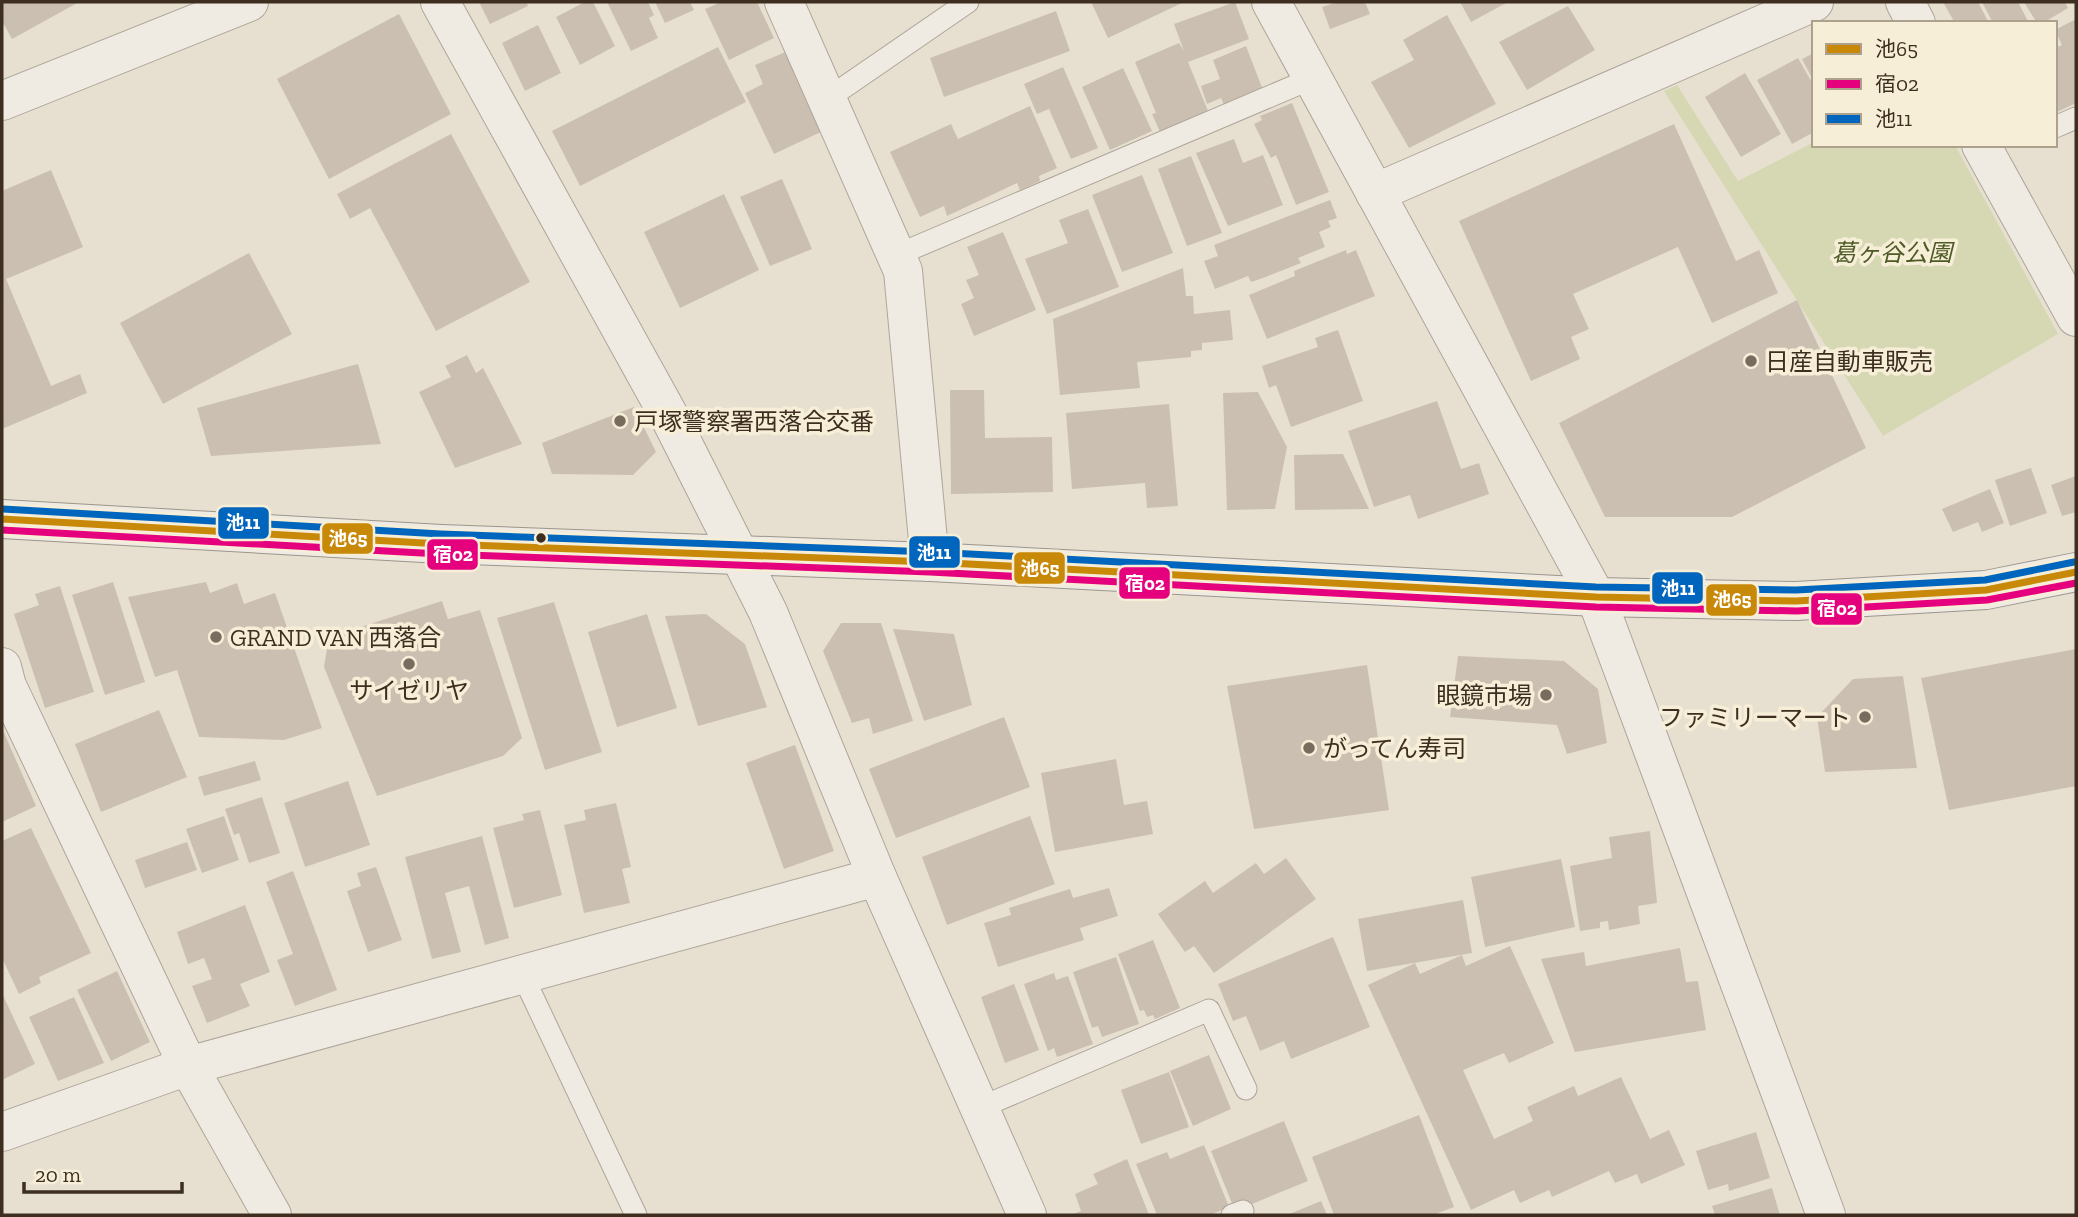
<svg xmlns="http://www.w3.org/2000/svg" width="2078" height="1217" font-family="'Zilla Slab','Noto Sans JP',serif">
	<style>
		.green { fill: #d6d7b3 }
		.building { fill: #cbbfb2 }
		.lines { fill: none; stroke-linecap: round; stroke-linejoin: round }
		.service-casing { stroke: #ada599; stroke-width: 23 }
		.minor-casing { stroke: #ada599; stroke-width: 40 }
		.tertiary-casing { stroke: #ada599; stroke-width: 40 }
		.secondary-casing { stroke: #9c958a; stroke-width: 40 }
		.service { stroke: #efebe3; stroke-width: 21 }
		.minor { stroke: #efebe3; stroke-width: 38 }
		.tertiary { stroke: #efebe3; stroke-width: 38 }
		.secondary { stroke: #efebe3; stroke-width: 38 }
		.bus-1-casing { stroke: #f7eed8; stroke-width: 12 }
		.bus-2-casing { stroke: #f7eed8; stroke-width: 12 }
		.bus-3-casing { stroke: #f7eed8; stroke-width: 12 }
		.bus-1 { stroke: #c88808; stroke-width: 7 }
		.bus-2 { stroke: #e5007d; stroke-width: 7 }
		.bus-3 { stroke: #0065bd; stroke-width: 7 }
		.poi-dot { fill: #786c5e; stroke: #f7eed8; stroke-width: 2.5 }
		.bus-dot { fill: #3d2e20; stroke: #f7eed8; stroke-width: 2.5 }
		.labels { text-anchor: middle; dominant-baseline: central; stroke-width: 7; stroke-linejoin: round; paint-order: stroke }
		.park-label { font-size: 24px; font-style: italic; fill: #4d5a26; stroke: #f7eed8 }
		.poi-label { font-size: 24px; fill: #3d2e20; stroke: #f7eed8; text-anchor: start }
		.line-badge { stroke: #f7eed8; stroke-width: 2.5 }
		.badge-label { font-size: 19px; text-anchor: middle; font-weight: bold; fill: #fff }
	</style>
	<rect width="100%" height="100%" fill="#e7e0d1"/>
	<polygon class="green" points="1677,85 1738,181 1814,142 1814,145 1955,145 2058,334 1883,436 1664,91"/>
	<g class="building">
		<polygon points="2,2 79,2 12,39 2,21"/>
		<polygon points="479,2 526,2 528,6 490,24"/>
		<polygon points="585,2 593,2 615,46 580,65 556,17"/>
		<polygon points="607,2 648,2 654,15 649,18 658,38 631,51"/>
		<polygon points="655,2 690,2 694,10 665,23"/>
		<polygon points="721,2 757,2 774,38 729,60 705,9"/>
		<polygon points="1091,2 1184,2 1108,38"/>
		<polygon points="1235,2 1249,39 1188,62 1208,111 1160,132 1152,114 1156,113 1135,62 1179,43 1184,51 1174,24"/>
		<polygon points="1338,2 1365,2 1370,14 1330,29 1322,7"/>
		<polygon points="1460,2 1508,2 1471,22"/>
		<polygon points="1943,2 1978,2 1989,23 1955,23"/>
		<polygon points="1982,2 2018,2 2029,23 1993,23"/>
		<polygon points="2024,2 2065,2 2068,8 2043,23 2037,23"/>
		<polygon points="1568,6 1595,50 1527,90 1499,42"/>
		<polygon points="1056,11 1070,51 944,97 930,58"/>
		<polygon points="399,14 451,114 329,179 277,79"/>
		<polygon points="1447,15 1496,104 1409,148 1371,82 1414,60 1403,40"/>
		<polygon points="2076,19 2076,103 2055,113 2055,48 2062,45 2055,30"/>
		<polygon points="538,25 561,73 525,91 502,43"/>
		<polygon points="1246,46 1263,90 1224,105 1221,98 1207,104 1201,86 1220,79 1213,60"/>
		<polygon points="718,47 746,102 580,186 552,131"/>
		<polygon points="790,50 825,130 774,154 745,93 763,84 755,65"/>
		<polygon points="1814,53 1814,82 1802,59"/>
		<polygon points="1798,58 1814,86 1814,132 1792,144 1757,80"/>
		<polygon points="1063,67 1098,148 1071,159 1049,109 1037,114 1024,84"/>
		<polygon points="1123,68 1152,131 1110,150 1082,87"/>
		<polygon points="1745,73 1781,134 1741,157 1705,97"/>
		<polygon points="1292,103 1329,192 1296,205 1276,155 1271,158 1254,124 1262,120 1260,116"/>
		<polygon points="1030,106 1057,168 1039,176 1040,181 1020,190 1017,183 947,216 944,206 920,217 890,152 951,124 958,139"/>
		<polygon points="1674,124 1736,261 1759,250 1778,293 1712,323 1678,247 1573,294 1589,329 1571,337 1580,359 1531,381 1459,221"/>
		<polygon points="451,134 530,282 436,331 370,208 350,219 337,194"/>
		<polygon points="1234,139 1243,163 1263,155 1283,205 1228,226 1196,153"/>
		<polygon points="1191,156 1222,233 1187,246 1158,169"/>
		<polygon points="51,170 83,247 6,279 51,386 80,374 87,393 2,429 2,191"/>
		<polygon points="1142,175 1173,253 1122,272 1092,195"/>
		<polygon points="782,179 812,249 770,266 740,197"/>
		<polygon points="724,194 759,270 680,308 644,232"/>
		<polygon points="1330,200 1337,218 1328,221 1331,227 1319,232 1325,247 1298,258 1301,263 1263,278 1251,282 1248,276 1215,289 1204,261 1218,256 1214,245"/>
		<polygon points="1088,209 1119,287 1047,314 1025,259 1068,243 1059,220"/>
		<polygon points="1003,232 1036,310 974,336 961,304 974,298 966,280 979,275 967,247"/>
		<polygon points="1346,250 1347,254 1356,250 1375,296 1267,339 1249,295 1295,276 1294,271"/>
		<polygon points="249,253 292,334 163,404 120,323"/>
		<polygon points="1183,268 1186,296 1193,296 1194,314 1230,310 1233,340 1202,343 1202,350 1191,351 1191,357 1137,362 1140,388 1060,395 1053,319"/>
		<polygon points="1797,300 1866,448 1732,517 1605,517 1559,423"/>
		<polygon points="1338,330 1363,401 1291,427 1276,385 1269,388 1262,366 1318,347 1315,338"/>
		<polygon points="467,355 476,373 483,368 522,444 455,468 419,392 451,377 445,366"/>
		<polygon points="358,364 381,444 211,456 197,408"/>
		<polygon points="950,390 984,390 985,438 1052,437 1053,492 951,494"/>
		<polygon points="1258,392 1287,447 1275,509 1227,510 1223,393"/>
		<polygon points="1437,401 1461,469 1479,463 1489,494 1418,519 1410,495 1374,507 1348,431"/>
		<polygon points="1169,404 1178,506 1147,508 1145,483 1072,489 1066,413"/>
		<polygon points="634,407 656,452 633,475 552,474 542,443"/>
		<polygon points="1343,454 1369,509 1295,510 1294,455"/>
		<polygon points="2031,468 2047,513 2010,526 1995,480"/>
		<polygon points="2076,476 2076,512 2062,516 2051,485"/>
		<polygon points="1990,489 2004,523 1982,532 1978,522 1953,532 1942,509"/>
		<polygon points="113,582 145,682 105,695 72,595"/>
		<polygon points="206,582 210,593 237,583 244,604 275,593 322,728 284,740 199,737 177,670 155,677 128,597"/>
		<polygon points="60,586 94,692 45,708 14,614 39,605 35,594"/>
		<polygon points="442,601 448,619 480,610 522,738 503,756 377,796 324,667 329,637"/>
		<polygon points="554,602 602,752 545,770 497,618"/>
		<polygon points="647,614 677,708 617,727 588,632"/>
		<polygon points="706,614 745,644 767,707 698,726 665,616"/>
		<polygon points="841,623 881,623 913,721 873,734 869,718 852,723 823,651"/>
		<polygon points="893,629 954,634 972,705 924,721"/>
		<polygon points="2076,649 2076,786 1949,810 1921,678"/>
		<polygon points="1458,656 1564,661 1598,689 1607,743 1567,754 1557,725 1450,717"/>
		<polygon points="1367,665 1389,810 1254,829 1227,686"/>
		<polygon points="1903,676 1917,768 1825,772 1817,717 1853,679"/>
		<polygon points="159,710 187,777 101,812 75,744"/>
		<polygon points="1004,717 1030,787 896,838 869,769"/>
		<polygon points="2,728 36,806 2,822"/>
		<polygon points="795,745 834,851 784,869 746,763"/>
		<polygon points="1116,759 1124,805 1147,801 1153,834 1055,852 1041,773"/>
		<polygon points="255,761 261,780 204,796 198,777"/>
		<polygon points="348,781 370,845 305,867 284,803"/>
		<polygon points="262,797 280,853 249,863 239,833 234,835 225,809"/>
		<polygon points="616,803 631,867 622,869 630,903 584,913 564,825 586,820 584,810"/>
		<polygon points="540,810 562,895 514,908 493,828 524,820 522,814"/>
		<polygon points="224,816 239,860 202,873 186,829"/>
		<polygon points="1030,816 1055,884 947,925 922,857"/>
		<polygon points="31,828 91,953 39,977 41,983 19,994 2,958 2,841"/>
		<polygon points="1650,831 1657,903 1638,906 1640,924 1609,930 1608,921 1600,922 1600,928 1580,931 1570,866 1612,858 1609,837"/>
		<polygon points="482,836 509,938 485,945 469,886 445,893 461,952 432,959 405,857"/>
		<polygon points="187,842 197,870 145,888 135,860"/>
		<polygon points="1286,858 1316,899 1214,973 1194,946 1185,952 1158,914 1205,881 1213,893 1256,863 1264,874"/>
		<polygon points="1561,859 1575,927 1485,947 1471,877"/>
		<polygon points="376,867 402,940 368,952 347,891 361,886 357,873"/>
		<polygon points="293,871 337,990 295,1006 277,960 293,954 266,882"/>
		<polygon points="1109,888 1118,916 1080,928 1084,940 998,967 984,923 1011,915 1009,908 1070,889 1073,898"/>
		<polygon points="1463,900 1472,953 1367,971 1358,919"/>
		<polygon points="245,905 270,972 240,984 250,1006 207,1023 192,986 212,979 204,958 188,964 177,932"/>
		<polygon points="1333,937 1370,1027 1291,1059 1284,1041 1260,1051 1246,1016 1233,1021 1218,984"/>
		<polygon points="1153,940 1180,1008 1155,1019 1153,1015 1147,1017 1144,1010 1140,1011 1118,954"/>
		<polygon points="1510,946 1554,1043 1509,1063 1504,1053 1463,1070 1494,1139 1533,1121 1527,1107 1574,1086 1578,1096 1621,1077 1650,1139 1669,1130 1685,1165 1641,1184 1637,1174 1615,1183 1609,1171 1552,1197 1549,1190 1520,1203 1514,1190 1471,1210 1368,985 1415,963 1420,974 1462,955 1466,966"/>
		<polygon points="1680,948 1686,982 1698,981 1706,1030 1575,1052 1541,959 1584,952 1586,966"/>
		<polygon points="1116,957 1139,1024 1102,1037 1098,1026 1092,1028 1073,972"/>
		<polygon points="117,971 150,1042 111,1061 77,990"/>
		<polygon points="1054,973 1056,980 1068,976 1093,1044 1057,1057 1054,1048 1048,1051 1024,984"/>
		<polygon points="1014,984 1039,1050 1005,1063 981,997"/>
		<polygon points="2,993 35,1064 2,1080"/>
		<polygon points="74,997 104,1063 58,1081 29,1017"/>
		<polygon points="1209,1055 1231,1109 1193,1126 1170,1071"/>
		<polygon points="1169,1072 1189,1127 1141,1144 1121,1090"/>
		<polygon points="1419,1115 1454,1207 1433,1215 1334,1215 1312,1157"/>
		<polygon points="1284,1121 1308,1181 1235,1211 1211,1151"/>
		<polygon points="1756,1132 1770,1178 1729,1191 1728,1184 1708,1190 1696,1151"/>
		<polygon points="1204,1145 1229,1207 1210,1215 1157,1215 1136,1164 1167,1152 1170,1159"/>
		<polygon points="1127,1159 1149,1215 1071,1215 1081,1211 1075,1194 1098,1184 1093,1174"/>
		<polygon points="1772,1188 1780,1215 1715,1215 1712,1206"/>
		<polygon points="1321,1201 1327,1215 1287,1215"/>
	</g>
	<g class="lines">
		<defs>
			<g id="service">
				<polyline points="827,99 968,2"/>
				<polyline points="2055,127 2076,118"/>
				<polyline points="897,255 1313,78"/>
				<polyline points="522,974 636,1215"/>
				<polyline points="979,1108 1209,1010 1246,1089"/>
				<polyline points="1232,1215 1243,1211"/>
			</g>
			<g id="minor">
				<polyline points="440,2 668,414 768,612 877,877 1027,1215"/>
				<polyline points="784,2 903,271 930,562"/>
				<polyline points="1905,2 1916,23"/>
				<polyline points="2,101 249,2"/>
				<polyline points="1981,145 2076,317"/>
				<polyline points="1375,193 1814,2"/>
				<polyline points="2,667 7,686 188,1066 272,1215"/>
				<polyline points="2,1132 188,1066 877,877"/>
			</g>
			<polyline id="tertiary" points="1271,2 1596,597 1826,1215"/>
			<polyline id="secondary" points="2,519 441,544 930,562 1596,597 1796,601 1986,590 2076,572"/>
		</defs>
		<use href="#service" class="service-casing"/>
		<use href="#minor" class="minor-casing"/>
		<use href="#tertiary" class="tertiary-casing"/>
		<use href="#secondary" class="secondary-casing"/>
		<use href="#service" class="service"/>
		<use href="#minor" class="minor"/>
		<use href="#tertiary" class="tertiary"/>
		<use href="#secondary" class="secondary"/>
		<defs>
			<polyline id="bus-1" points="2,519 441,544 930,562 1596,597 1796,601 1986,590 2076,572"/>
			<polyline id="bus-2" points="2,530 440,554 930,572 1596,607 1797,611 1987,600 2076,583"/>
			<polyline id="bus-3" points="3,509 441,534 931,552 1596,587 1796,590 1985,580 2074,562"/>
		</defs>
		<use href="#bus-1" class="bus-1-casing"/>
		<use href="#bus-2" class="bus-2-casing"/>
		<use href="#bus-3" class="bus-3-casing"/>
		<use href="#bus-1" class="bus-1"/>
		<use href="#bus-2" class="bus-2"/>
		<use href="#bus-3" class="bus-3"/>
	</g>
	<g class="poi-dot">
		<circle cx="1751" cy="361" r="7"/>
		<circle cx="620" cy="421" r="7"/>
		<circle cx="216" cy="637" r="7"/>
		<circle cx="409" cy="664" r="7"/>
		<circle cx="1546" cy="695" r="7"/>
		<circle cx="1865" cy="717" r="7"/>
		<circle cx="1309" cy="748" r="7"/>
	</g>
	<circle class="bus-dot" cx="541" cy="538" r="6"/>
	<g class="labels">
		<g class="park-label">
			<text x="1892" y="252">葛ヶ谷公園</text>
		</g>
		<g class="poi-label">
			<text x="1765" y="361">日産自動車販売</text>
			<text x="634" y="421">戸塚警察署西落合交番</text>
			<text x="230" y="637">GRAND VAN 西落合</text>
			<text x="409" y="690" text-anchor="middle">サイゼリヤ</text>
			<text x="1532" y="695" text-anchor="end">眼鏡市場</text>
			<text x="1851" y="717" text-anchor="end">ファミリーマート</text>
			<text x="1323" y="748">がってん寿司</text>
		</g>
	</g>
	<g class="line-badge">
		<rect x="217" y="506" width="53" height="34" rx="7" fill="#0065bd"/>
		<rect x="321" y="522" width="53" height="33" rx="7" fill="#c88808"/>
		<rect x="908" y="535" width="53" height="34" rx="7" fill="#0065bd"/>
		<rect x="426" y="538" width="53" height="33" rx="7" fill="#e5007d"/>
		<rect x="1013" y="551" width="53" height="34" rx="7" fill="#c88808"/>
		<rect x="1118" y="566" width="53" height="34" rx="7" fill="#e5007d"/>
		<rect x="1651" y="571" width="53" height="34" rx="7" fill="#0065bd"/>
		<rect x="1705" y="583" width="53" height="34" rx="7" fill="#c88808"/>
		<rect x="1810" y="592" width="53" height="34" rx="7" fill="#e5007d"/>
	</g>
	<g class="badge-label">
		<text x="243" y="529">池11</text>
		<text x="348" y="545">池65</text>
		<text x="934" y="559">池11</text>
		<text x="453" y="561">宿02</text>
		<text x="1040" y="575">池65</text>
		<text x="1145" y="590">宿02</text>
		<text x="1678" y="595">池11</text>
		<text x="1732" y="606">池65</text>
		<text x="1837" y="615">宿02</text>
	</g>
	<rect width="2078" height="1217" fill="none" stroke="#3d2e20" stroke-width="7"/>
	<rect x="1812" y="21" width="245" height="126" fill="#f7eed8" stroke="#ada18e" stroke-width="2"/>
	<rect x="1826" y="44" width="35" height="10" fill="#c88808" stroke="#ada18e" stroke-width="2"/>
	<text x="1875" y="56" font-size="21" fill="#3d2e20">池65</text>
	<rect x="1826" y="79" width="35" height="10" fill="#e5007d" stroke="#ada18e" stroke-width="2"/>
	<text x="1875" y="91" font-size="21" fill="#3d2e20">宿02</text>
	<rect x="1826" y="114" width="35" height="10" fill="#0065bd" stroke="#ada18e" stroke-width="2"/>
	<text x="1875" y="126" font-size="21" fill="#3d2e20">池11</text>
	<path d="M24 1182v10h158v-10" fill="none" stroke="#3d2e20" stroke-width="3.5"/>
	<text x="35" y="1182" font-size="21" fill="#3d2e20" stroke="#f7eed8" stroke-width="5" paint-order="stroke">20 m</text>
</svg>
